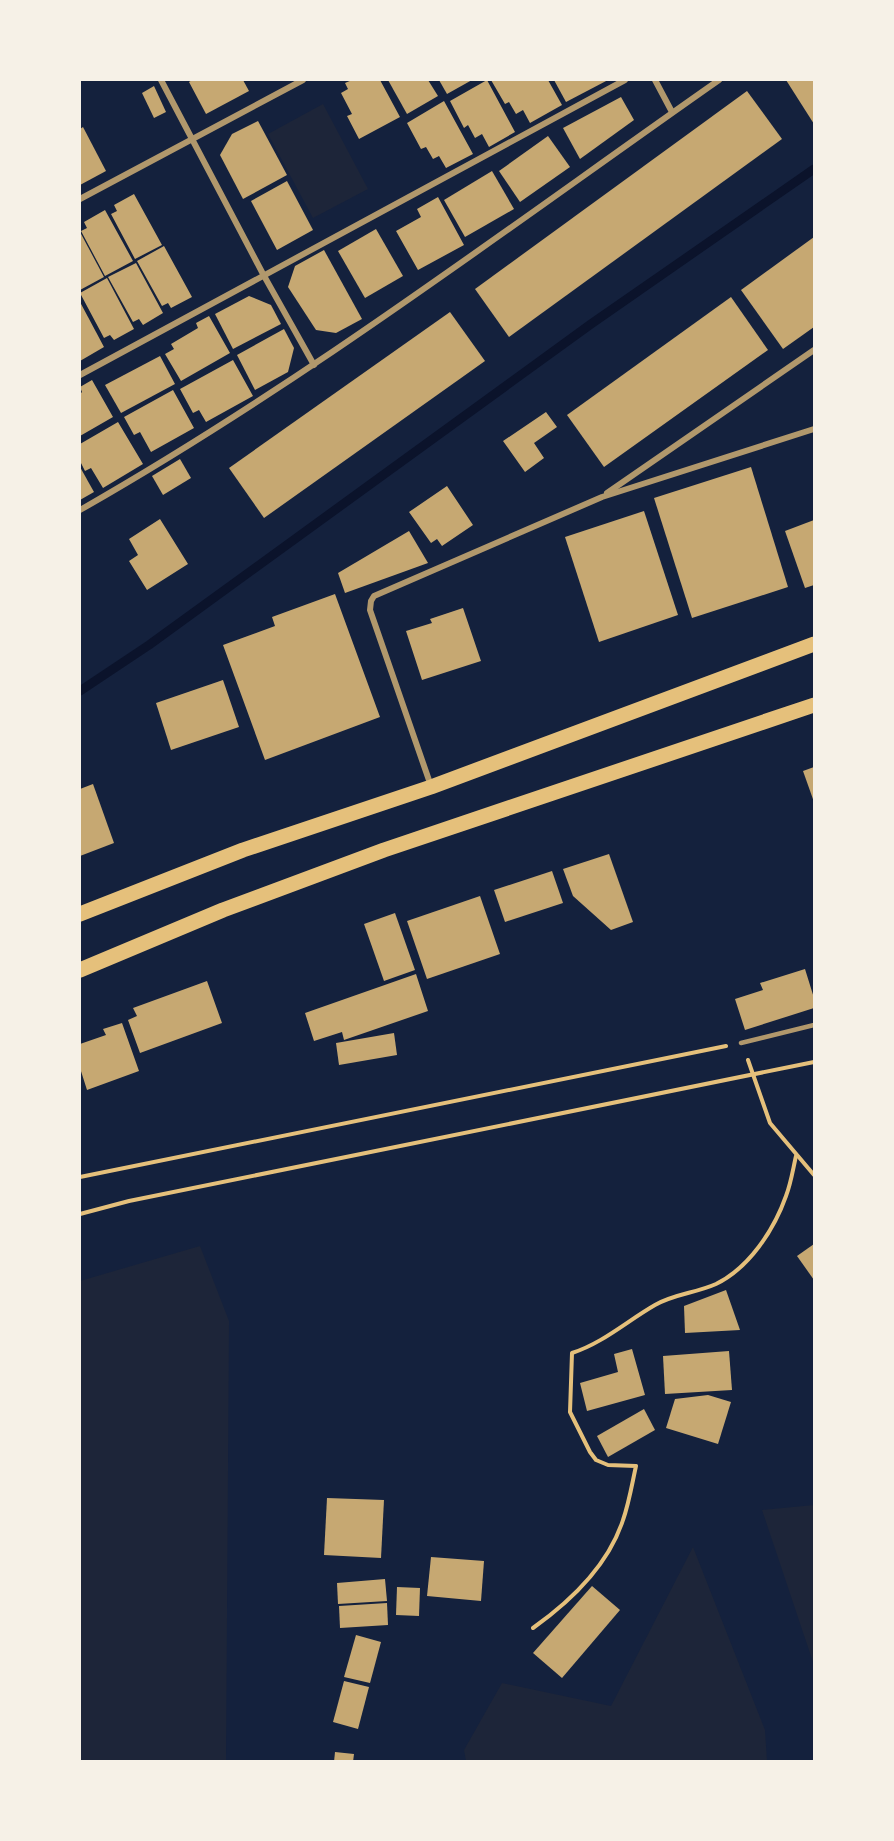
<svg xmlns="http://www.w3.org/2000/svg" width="894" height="1841" font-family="Quicksand,sans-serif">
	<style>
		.green { fill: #1d2539 }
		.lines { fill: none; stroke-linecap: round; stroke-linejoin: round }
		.stream { stroke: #0b132b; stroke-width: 9 }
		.building { fill: #c6a872 }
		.path { stroke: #e5c07b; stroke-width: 4 }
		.service { stroke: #b1986c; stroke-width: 4.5 }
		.minor { stroke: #b1986c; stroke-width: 6 }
		.primary { stroke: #e5c07b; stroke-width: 15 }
	</style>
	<rect width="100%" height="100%" fill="#14213d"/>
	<g class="green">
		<polygon points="323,104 368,189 313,218 268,134"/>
		<polygon points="200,1246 229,1321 226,1761 80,1761 80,1281"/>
		<polygon points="814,1505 814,1665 762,1510"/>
		<polygon points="693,1547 765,1730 767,1761 466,1761 464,1750 502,1683 611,1706"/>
	</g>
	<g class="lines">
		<polyline class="stream" points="80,691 149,645 591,324 814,169"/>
	</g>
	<g class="building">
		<polygon points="192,80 243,80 249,91 206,114 189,82"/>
		<polygon points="352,80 380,80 400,117 359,139 347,116 352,114 341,93 348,89 345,83"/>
		<polygon points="388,80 428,80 438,96 407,114"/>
		<polygon points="439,80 472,80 447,94"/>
		<polygon points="487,80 515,132 489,147 482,134 475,138 468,125 464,128 450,101"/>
		<polygon points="491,80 548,80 562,105 530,123 523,110 516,114 509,102 505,104"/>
		<polygon points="554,80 608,80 566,102"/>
		<polygon points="786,80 814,80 814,124"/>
		<polygon points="154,86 166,112 154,118 142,93"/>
		<polygon points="747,91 782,139 509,337 475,289"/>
		<polygon points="621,97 634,120 580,159 563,128"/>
		<polygon points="444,101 473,154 446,168 439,156 433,159 426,147 421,149 407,123"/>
		<polygon points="258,121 287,175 243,199 220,155 232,134"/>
		<polygon points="83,127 106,171 80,185 80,129"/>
		<polygon points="548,136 570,167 520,202 499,171"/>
		<polygon points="492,171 514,209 465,237 444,200"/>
		<polygon points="287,181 313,230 277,250 251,201"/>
		<polygon points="134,194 162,245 135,259 111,214 117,211 114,205"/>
		<polygon points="438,197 464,245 418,270 396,231 421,217 417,209"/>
		<polygon points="105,210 133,261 105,276 81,231 87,228 84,222"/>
		<polygon points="376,229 403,276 365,298 338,251"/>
		<polygon points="80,232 104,277 80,290"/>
		<polygon points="814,237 814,327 783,349 741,290"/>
		<polygon points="164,246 192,297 171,308 168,303 162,306 137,261"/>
		<polygon points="324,250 362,319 336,333 316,330 288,287 295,266"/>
		<polygon points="136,263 163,313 143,325 139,319 133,322 108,277"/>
		<polygon points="107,278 134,329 114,340 110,335 104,338 80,293"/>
		<polygon points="249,296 271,305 281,324 233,349 215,314"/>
		<polygon points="731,297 768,350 604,467 567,415"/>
		<polygon points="80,302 104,347 80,361"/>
		<polygon points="450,312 485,361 264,518 229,468"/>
		<polygon points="209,316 230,353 181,381 165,354 174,349 171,344 198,328 196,323"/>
		<polygon points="284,329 294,348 288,372 255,390 237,355"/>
		<polygon points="160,356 175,384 121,413 105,385"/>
		<polygon points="233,360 253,396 206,422 199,410 193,413 180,389"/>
		<polygon points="92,380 113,417 80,436 80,394 82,392 80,387"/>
		<polygon points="173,390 194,428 151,452 140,432 134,435 124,417"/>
		<polygon points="546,412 557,427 534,443 544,458 525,472 503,441"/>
		<polygon points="118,422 143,464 103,488 91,468 85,471 80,461 80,444"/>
		<polygon points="180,459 191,478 163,495 152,476"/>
		<polygon points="80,467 94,492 80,500"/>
		<polygon points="751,467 788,587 692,618 654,498"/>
		<polygon points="447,486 473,525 442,546 437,539 431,543 409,512"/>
		<polygon points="644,511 678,615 599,642 565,537"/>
		<polygon points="160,519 188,564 147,590 129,561 138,555 129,539"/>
		<polygon points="814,520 814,585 805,588 785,531"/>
		<polygon points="409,531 428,563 345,593 338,573"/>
		<polygon points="335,594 380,717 265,760 223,645 275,626 272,617"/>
		<polygon points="463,608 481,661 422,680 406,631 432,623 430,619"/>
		<polygon points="223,680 239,727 171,750 156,703"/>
		<polygon points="814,767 814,802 803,771"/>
		<polygon points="93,784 114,843 80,856 80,789"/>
		<polygon points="609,854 633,922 611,930 573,896 563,869"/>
		<polygon points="552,871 563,903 505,922 494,890"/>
		<polygon points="480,896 500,954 427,979 407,921"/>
		<polygon points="395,913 415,970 384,981 364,924"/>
		<polygon points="805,969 814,998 814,1008 745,1030 735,999 763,990 760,983"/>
		<polygon points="416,974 428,1011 344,1040 342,1032 314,1041 305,1013"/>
		<polygon points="207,981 222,1023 140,1053 128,1020 137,1016 133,1008"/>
		<polygon points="122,1023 139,1071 87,1090 80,1068 80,1044 106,1035 103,1029"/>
		<polygon points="394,1033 397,1055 339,1065 336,1043"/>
		<polygon points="814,1244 814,1280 797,1256"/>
		<polygon points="726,1290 740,1330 685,1333 684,1306"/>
		<polygon points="632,1349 645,1395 587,1411 580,1383 618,1372 614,1354"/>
		<polygon points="729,1351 732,1390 665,1394 663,1356"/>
		<polygon points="708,1395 731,1402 718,1444 666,1428 675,1399"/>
		<polygon points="644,1409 655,1430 608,1457 597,1436"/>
		<polygon points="327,1498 384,1500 381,1558 324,1555"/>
		<polygon points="431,1557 484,1561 481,1601 427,1596"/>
		<polygon points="385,1579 387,1601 338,1604 337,1583"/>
		<polygon points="592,1586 620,1610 562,1678 533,1653"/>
		<polygon points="397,1587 420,1588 419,1616 396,1615"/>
		<polygon points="387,1603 388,1625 340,1628 339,1606"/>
		<polygon points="356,1635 381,1642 370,1683 344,1677"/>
		<polygon points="344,1681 369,1687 358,1729 333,1722"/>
		<polygon points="335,1752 354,1754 353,1762 334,1762"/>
	</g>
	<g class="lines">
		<g class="path">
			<polyline points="748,1060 770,1123 814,1175"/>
			<polyline points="80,1177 726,1046"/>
			<polyline points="80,1214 129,1201 814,1062"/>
			<path d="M533,1628C571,1601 608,1566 623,1520C629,1503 632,1484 636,1466L608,1465L596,1460L590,1452L570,1412L572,1353C603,1343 627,1321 655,1305C674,1294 696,1293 716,1284C749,1268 774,1230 786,1196C791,1183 793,1169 796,1156"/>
		</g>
		<polyline class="service" points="741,1043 814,1025"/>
		<g class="minor">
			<polyline points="161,80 263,274 314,365"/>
			<polyline points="655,80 672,112"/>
			<polyline points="80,199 303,80"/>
			<polyline points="80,375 625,80"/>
			<polyline points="607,493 814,350"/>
			<path d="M80,510C303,383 509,227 719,80"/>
			<polyline points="431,786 370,610 371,601 374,596 602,497 814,429"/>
		</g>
		<g class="primary">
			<polyline points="80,914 243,850 431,787 814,644"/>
			<polyline points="80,970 223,910 384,850 814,705"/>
		</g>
	</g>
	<rect width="894" height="1841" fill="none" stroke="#f6f1e7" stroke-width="162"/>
</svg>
